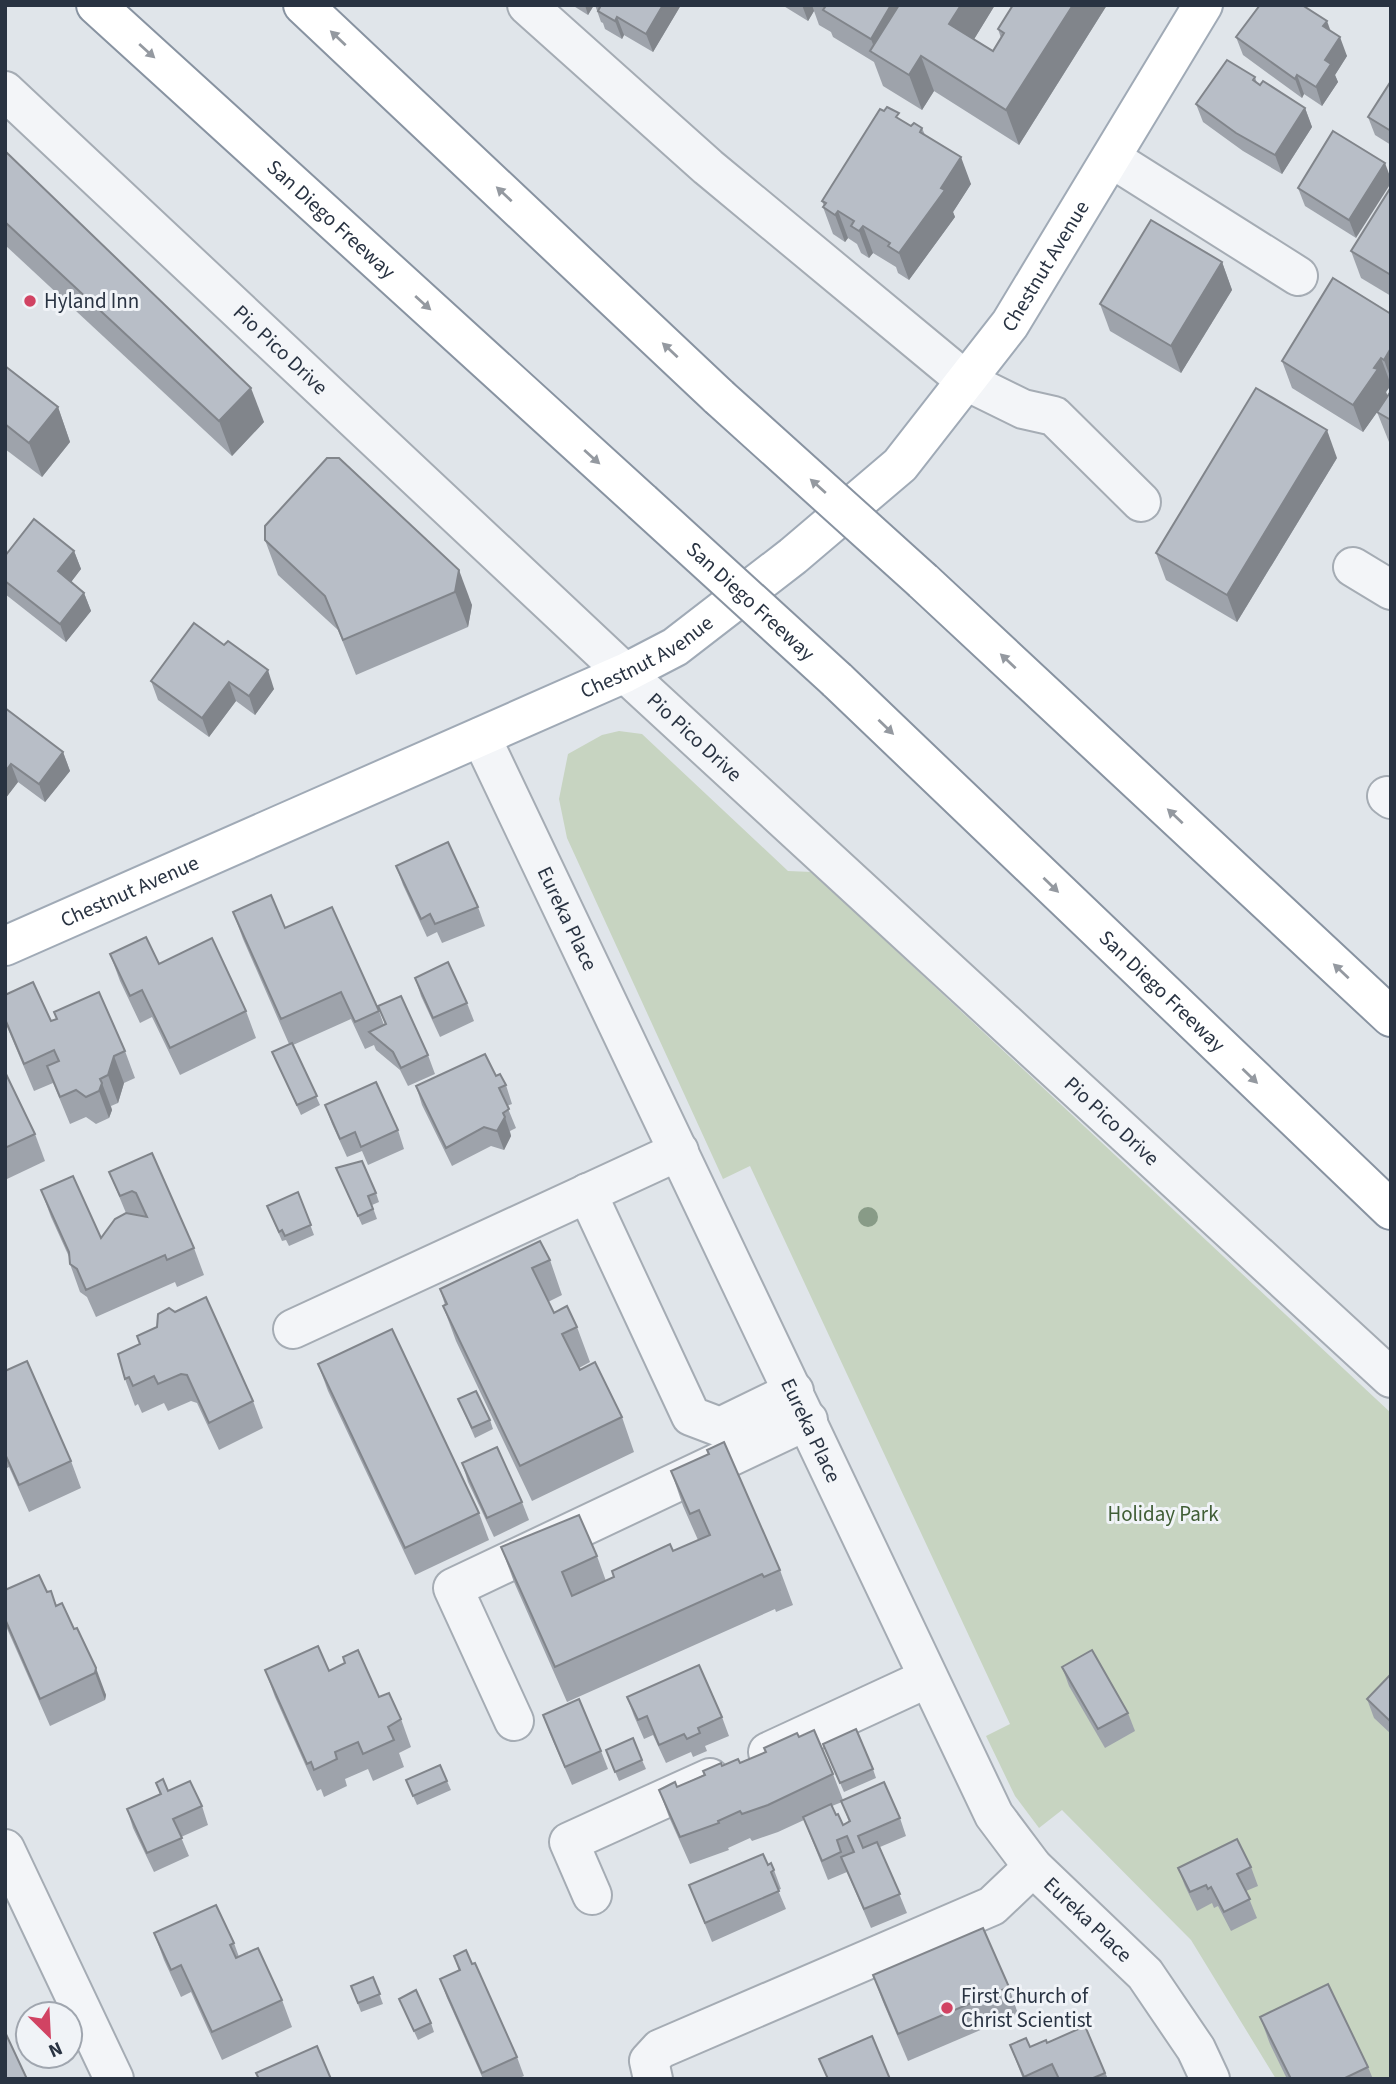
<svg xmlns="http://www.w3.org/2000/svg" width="1396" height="2084" font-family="'Source Sans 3',sans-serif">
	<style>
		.green { fill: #c7d4c1 }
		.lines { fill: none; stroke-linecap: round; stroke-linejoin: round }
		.minor-casing { stroke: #a5acb4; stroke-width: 42 }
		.major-casing { stroke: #a0aab6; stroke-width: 42 }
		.highway-casing { stroke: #8893a1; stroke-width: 42 }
		.minor { stroke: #f3f5f8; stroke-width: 38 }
		.major { stroke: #fff; stroke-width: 38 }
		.highway { stroke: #fff; stroke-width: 38 }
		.highway-bridge-casing { stroke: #8893a1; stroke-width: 42; stroke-linecap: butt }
		.highway-bridge { stroke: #fff; stroke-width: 38 }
		.tree { fill: #889b87 }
		.wall { fill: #9ea3ab; fill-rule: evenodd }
		.shaded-wall { fill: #81858b }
		.building { fill: #b8bec7; stroke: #81858b; stroke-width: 2 }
		.oneway { fill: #9499a0 }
		.poi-dot { fill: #d14363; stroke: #f0f3f7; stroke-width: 2.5 }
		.labels { text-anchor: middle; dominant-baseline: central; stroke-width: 6; stroke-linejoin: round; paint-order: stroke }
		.street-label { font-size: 21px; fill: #293342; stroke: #f0f3f7 }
		.poi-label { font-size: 21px; fill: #293342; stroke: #f0f3f7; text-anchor: start }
		.park-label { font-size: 21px; fill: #405e36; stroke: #f0f3f7 }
	</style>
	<rect width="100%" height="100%" fill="#e0e5ea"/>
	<polygon class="green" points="619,731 642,734 788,871 812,872 1391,1413 1391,2079 1276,2079 1191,1940 1062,1810 1039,1828 1015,1796 986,1736 1010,1724 750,1166 723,1179 567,838 559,799 568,754 602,735"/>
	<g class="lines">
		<defs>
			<g id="minor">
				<polyline points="527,5 708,167 966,381 1023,409 1054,416 1141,502"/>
				<path id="s1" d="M5,91L625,673L1391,1378"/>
				<polyline points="1111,158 1298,276"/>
				<polyline points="1353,567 1391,590"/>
				<path id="s2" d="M481,737L994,1815L1033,1867L1145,1974L1196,2049L1210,2079"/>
				<polyline points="1387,796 1391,799"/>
				<polyline points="587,1193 691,1416 720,1427 794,1391"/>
				<polyline points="293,1329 679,1151"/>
				<polyline points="514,1721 453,1588 808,1420"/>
				<polyline points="768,1752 928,1678"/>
				<polyline points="5,1849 114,2079"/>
				<polyline points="592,1895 569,1842 710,1778"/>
				<polyline points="653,2079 649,2061 660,2049 992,1906 1033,1867"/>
			</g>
			<g id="major">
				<path id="s3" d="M5,946L625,673L675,647L793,556L900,465L1010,324L1203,5"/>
			</g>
			<g id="highway">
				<path id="s4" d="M96,5L642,502"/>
				<polyline points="303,5 719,397"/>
				<polyline points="923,581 1391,1017"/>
				<path id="s5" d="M837,680L1391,1210"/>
			</g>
		</defs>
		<use href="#minor" class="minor-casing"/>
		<use href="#major" class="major-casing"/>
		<use href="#highway" class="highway-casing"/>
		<use href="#minor" class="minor"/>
		<use href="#major" class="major"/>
		<use href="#highway" class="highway"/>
		<defs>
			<g id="highway-bridge">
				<polyline points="719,397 923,581"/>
				<path id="s6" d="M642,502L837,680"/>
			</g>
		</defs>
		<use href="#highway-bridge" class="highway-bridge-casing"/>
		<use href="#highway-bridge" class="highway-bridge"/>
	</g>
	<circle class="tree" cx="868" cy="1217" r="10"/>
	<g class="wall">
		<polygon points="572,5 594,5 588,15"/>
		<polygon points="595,5 681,5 653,52 624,35 622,39 605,29 603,23 601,22"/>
		<polygon points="782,5 995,5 974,39 993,51 1001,38 998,29 1013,5 1107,5 1019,145 934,91 922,110 883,86 874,62 833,37 831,32 819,25 814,11 808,21"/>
		<polygon points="1330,31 1347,56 1335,75 1338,82 1322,106 1304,94 1302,98 1243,55 1236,37"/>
		<polygon points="1255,77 1257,83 1305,108 1312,127 1282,174 1243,151 1203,122 1196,104"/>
		<polygon points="1391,81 1391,145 1375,135 1368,117"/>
		<polygon points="901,120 911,126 922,128 925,135 971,184 953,212 955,217 909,280 898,273 896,267 873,253 869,258 861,253 857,244 848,238 845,242 833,234 823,207 824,206 822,201"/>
		<polygon points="1333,131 1356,238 1305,206 1298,188"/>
		<polygon points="5,151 264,422 232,456 5,245"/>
		<polygon points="1391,187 1391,296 1361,278 1351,251"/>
		<polygon points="1222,262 1232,290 1181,373 1110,331 1100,304"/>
		<polygon points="1391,314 1391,385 1386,392 1387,396 1391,391 1391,447 1377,412 1381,406 1363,432 1292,388 1282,361"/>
		<polygon points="5,366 58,407 70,442 42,477 5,449"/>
		<polygon points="327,458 472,605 468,627 356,675 338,630 278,575 265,540"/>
		<polygon points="1337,458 1237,622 1166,580 1156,553"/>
		<polygon points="74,551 81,569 71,582 84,593 91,611 66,642 5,594 5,556"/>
		<polygon points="194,623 274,689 255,715 236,701 209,737 158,700 151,681"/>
		<polygon points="5,708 63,752 70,771 45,802 18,782 5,799"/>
		<polygon points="396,866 478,907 485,926 442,943 437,932 427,937 403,885"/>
		<polygon points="233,912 285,928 379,1011 384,1025 385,1024 378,1006 428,1055 435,1074 408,1086 400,1070 376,1050 374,1045 365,1049 351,1019 293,1045 320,1105 301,1115 272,1052 289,1044 243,939"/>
		<polygon points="110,954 159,964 246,1011 256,1038 180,1075 152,1017 140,1023 120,981"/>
		<polygon points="415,978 467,1003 474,1021 440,1037 421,996"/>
		<polygon points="5,995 51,1021 125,1051 135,1078 124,1083 118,1103 111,1106 112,1110 109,1118 96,1124 86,1117 70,1124 53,1083 34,1091 5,1022"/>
		<polygon points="5,1072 35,1134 45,1161 7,1179 5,1175"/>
		<polygon points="496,1076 506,1085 512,1104 507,1106 516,1128 510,1131 511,1136 504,1150 491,1146 452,1166 422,1105 416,1086"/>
		<polygon points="325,1105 398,1130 404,1149 368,1165 362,1151 347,1157 332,1124"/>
		<polygon points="152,1153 194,1248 204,1275 177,1287 175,1282 96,1317 87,1297 80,1292 70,1264 70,1259 51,1217 41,1190 101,1238 126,1213 109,1172"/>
		<polygon points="336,1168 376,1193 379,1202 372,1205 377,1219 362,1225"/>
		<polygon points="298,1192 314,1235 289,1246 286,1240 282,1241 267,1206"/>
		<polygon points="550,1260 562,1295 548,1302 554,1313 577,1327 590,1362 579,1368 622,1417 634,1452 532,1501 456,1341 443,1306 445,1305 440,1289"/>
		<polygon points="137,1336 253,1401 263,1428 219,1450 197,1403 191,1401 168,1411 164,1403 142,1413 138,1404 135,1406 125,1379 140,1344"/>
		<polygon points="318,1364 479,1513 489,1540 415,1575 328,1391"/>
		<polygon points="5,1371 71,1461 81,1488 29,1512 9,1467 5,1469"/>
		<polygon points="458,1399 490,1420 493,1429 475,1438"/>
		<polygon points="707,1450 780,1570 793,1605 776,1612 775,1609 567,1702 514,1582 501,1547 597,1556 606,1581 698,1540 683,1506 671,1471 708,1454"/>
		<polygon points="462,1463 522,1502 529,1520 494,1537 468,1482"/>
		<polygon points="5,1590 47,1592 51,1591 56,1606 62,1603 106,1695 105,1700 50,1726 5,1624"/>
		<polygon points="1062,1667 1128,1713 1135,1731 1105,1748 1069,1686"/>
		<polygon points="265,1670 329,1671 379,1697 401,1719 411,1747 399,1753 404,1767 373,1781 368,1769 345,1779 347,1786 324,1797 321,1789 317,1791 275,1697"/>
		<polygon points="1391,1674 1391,1734 1374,1718 1367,1699"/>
		<polygon points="627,1697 722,1717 729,1736 705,1746 707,1751 693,1757 691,1752 666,1763 653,1735 644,1739 634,1716"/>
		<polygon points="543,1715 601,1751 608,1769 572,1785 550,1734"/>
		<path d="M799,1737L833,1774L843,1800L900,1818L906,1836L880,1847L907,1913L871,1928L847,1872L828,1880L804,1820L778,1832L752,1841L750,1838L728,1848L729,1850L690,1864L669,1817L659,1790L677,1787L722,1766L740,1763ZM842,1802L849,1822L843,1825L836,1815L832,1806Z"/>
		<polygon points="823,1744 873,1769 876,1778 844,1792"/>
		<polygon points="606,1750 642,1760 646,1769 619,1781"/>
		<polygon points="406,1780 447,1781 451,1790 417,1805"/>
		<polygon points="156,1783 168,1791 202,1806 208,1825 181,1837 189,1856 154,1872 133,1828 127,1809 160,1794"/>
		<polygon points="768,1865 774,1870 781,1889 778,1890 786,1909 712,1942 689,1885"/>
		<polygon points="1251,1867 1258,1886 1246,1891 1257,1918 1231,1931 1218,1906 1214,1908 1212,1903 1197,1911 1185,1886 1178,1868"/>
		<polygon points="154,1933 234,1943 239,1957 282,2000 292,2027 222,2060 191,1992 181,1997 164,1960"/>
		<polygon points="454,1956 517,2057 524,2076 517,2079 483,2079 447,1998 440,1979 459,1971"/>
		<polygon points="873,1975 1009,1987 1018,2014 908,2061 883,2002"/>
		<polygon points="373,1977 383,2004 361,2012 351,1986"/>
		<polygon points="399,1999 431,2023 434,2032 418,2040"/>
		<polygon points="1260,2017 1368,2067 1373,2079 1287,2079 1270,2044"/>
		<polygon points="1085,2026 1108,2079 1023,2079 1010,2045 1030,2047 1047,2043"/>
	</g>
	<g class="shaded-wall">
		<polygon points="585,5 594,5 588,15"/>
		<polygon points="663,5 681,5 653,52 646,34"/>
		<polygon points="802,5 812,5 814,11 808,21"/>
		<polygon points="891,5 917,5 877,55 871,39"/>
		<polygon points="961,5 995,5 962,59 949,24"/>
		<polygon points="1073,5 1107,5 1019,145 1006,110"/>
		<polygon points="617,17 624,35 622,39 615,21"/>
		<polygon points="1327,21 1334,40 1323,26"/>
		<polygon points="1340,37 1347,56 1335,75 1338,82 1322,106 1316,87 1325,60"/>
		<polygon points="921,56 934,91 922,110 909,75"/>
		<polygon points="1297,75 1304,94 1302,98 1295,79"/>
		<polygon points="1305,108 1312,127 1282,174 1275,155"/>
		<polygon points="961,157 971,184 953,212 955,217 909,280 899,253"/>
		<polygon points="1385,163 1391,179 1391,183 1356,238 1349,220"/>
		<polygon points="838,211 848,238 845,242 835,215"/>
		<polygon points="863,226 873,253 869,258 859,231"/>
		<polygon points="1222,262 1232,290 1181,373 1171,346"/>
		<polygon points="1391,348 1391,379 1384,360"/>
		<polygon points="1381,358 1391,385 1386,392 1388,397 1363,432 1353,405"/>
		<polygon points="251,388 264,422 232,456 219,421"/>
		<polygon points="58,407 70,442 42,477 29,443"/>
		<polygon points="1327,430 1337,458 1237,622 1227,595"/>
		<polygon points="74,551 81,569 65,590 58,571"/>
		<polygon points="459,570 472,605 468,627 455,592"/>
		<polygon points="84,593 91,611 66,642 60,624"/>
		<polygon points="268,670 274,689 255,715 249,696"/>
		<polygon points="229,682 236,701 209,737 202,718"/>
		<polygon points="63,752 70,771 45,802 39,784"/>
		<polygon points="11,764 18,782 5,799 5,772"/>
		<polygon points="114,1056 124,1083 118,1103 108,1075"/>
		<polygon points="102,1083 112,1110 109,1118 99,1091"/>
		<polygon points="505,1117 511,1136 504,1150 497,1131"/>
		<polygon points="96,1668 106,1695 105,1700 95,1673"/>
	</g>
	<g class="building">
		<polygon points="597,5 663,5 646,34 617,17 615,21 598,11 600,7"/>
		<polygon points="822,5 891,5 871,39 823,10 825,7"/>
		<polygon points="899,5 961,5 949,24 993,51 1004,33 998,29 1013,5 1073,5 1006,110 921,56 909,75 870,51"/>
		<polygon points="1260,5 1302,5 1327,21 1323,26 1340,37 1325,60 1331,64 1316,87 1297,75 1295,79 1236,37"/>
		<polygon points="1227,60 1255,77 1253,80 1260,85 1263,81 1305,108 1275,155 1236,133 1196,104"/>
		<polygon points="1391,81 1391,131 1368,117"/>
		<polygon points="887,107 899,113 896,117 911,126 914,123 922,128 920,132 961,157 941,188 945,190 899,253 888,246 890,243 863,226 859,231 851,226 854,221 838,211 835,215 823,207 826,203 822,201 880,109 884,111"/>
		<polygon points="1333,131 1385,163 1349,220 1298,188"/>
		<polygon points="5,151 251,388 219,421 5,222"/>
		<polygon points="1391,187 1391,275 1351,251"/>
		<polygon points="1151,220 1222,262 1171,346 1100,304"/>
		<polygon points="1333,278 1391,314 1391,348 1384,360 1381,358 1374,368 1378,369 1353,405 1282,361"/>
		<polygon points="5,366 58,407 29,443 5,424"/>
		<polygon points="1256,388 1327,430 1227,595 1156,553"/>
		<polygon points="1391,391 1391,420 1377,412"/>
		<polygon points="327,458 339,458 459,570 455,592 343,640 325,596 265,540 265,526"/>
		<polygon points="34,519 74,551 58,571 84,593 60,624 5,581 5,556"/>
		<polygon points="194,623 224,645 228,641 268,670 249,696 229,682 202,718 151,681"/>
		<polygon points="5,708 63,752 39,784 11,764 5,772"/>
		<polygon points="448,842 478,907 435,924 430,914 421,919 396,866"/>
		<polygon points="271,895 285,928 332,907 379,1011 355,1022 341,992 281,1019 233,912"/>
		<polygon points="146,937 159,964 212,938 246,1011 170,1048 142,990 130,996 110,954"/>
		<polygon points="448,962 467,1003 433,1018 415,978"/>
		<polygon points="33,982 51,1021 57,1019 54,1012 99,992 125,1051 114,1056 108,1075 100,1079 102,1083 99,1091 86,1097 76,1090 60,1097 47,1066 59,1061 54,1050 24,1064 5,1019 5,995"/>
		<polygon points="401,996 428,1055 401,1068 393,1052 369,1032 386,1024 378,1006"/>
		<polygon points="292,1043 317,1096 297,1105 272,1052"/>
		<polygon points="485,1054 496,1076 500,1074 506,1085 499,1088 509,1109 503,1113 505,1117 497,1131 484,1127 446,1148 416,1086"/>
		<polygon points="5,1072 35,1134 5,1148"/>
		<polygon points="376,1082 398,1130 361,1147 355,1132 340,1139 325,1105"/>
		<polygon points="152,1153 194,1248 167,1260 165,1255 86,1290 77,1269 70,1264 69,1252 41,1190 73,1176 101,1238 115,1219 126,1213 147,1217 136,1193 132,1191 120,1196 109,1172"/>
		<polygon points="362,1161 376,1193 368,1196 373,1209 358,1216 336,1168"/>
		<polygon points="298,1192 311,1225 285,1236 282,1230 279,1232 267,1206"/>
		<polygon points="540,1241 550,1260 532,1268 554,1313 567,1306 577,1327 562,1334 580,1370 595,1362 622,1417 520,1466 443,1306 447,1304 440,1289"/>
		<polygon points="206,1297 253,1401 209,1423 187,1375 181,1374 158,1384 154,1376 133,1386 129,1377 125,1379 118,1354 140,1344 137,1336 157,1327 158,1314 169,1308 175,1312"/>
		<polygon points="392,1329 479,1513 405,1548 318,1364"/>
		<polygon points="27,1361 71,1461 19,1485 5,1454 5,1371"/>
		<polygon points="476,1391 490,1420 472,1428 458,1399"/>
		<polygon points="724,1442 780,1570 764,1577 762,1574 555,1667 501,1547 579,1515 597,1556 562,1572 572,1596 614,1577 612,1571 670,1544 673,1551 710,1535 699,1510 690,1514 671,1471 709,1454 707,1450"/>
		<polygon points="497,1447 522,1502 487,1518 462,1463"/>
		<polygon points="39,1575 47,1592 51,1591 56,1606 62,1603 74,1629 77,1628 96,1668 95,1673 40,1699 5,1619 5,1590"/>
		<polygon points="318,1646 329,1671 345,1663 343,1657 358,1650 379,1697 389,1693 401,1719 388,1727 394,1740 363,1754 358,1742 335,1752 337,1759 314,1770 311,1762 307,1764 265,1670"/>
		<polygon points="1092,1650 1128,1713 1098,1729 1062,1667"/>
		<polygon points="699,1665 722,1717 698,1728 700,1733 687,1739 684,1734 659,1745 647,1716 638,1720 627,1697"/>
		<polygon points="1391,1674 1391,1722 1367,1699"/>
		<polygon points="579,1699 601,1751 565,1767 543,1715"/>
		<polygon points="856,1729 873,1769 840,1783 823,1744"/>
		<polygon points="814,1730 833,1774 768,1805 742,1814 740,1811 718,1821 719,1823 680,1837 659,1790 675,1782 677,1787 705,1775 703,1771 721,1763 722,1766 738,1759 740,1763 766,1752 764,1748 797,1733 799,1737"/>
		<polygon points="633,1738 642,1760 615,1772 606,1750"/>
		<polygon points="440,1765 447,1781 413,1796 406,1780"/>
		<polygon points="163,1779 168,1791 190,1781 202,1806 173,1819 182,1838 147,1853 127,1809 161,1794 156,1783"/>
		<polygon points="884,1782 900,1818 858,1836 863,1848 877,1842 900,1894 864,1909 841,1857 854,1852 847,1836 837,1840 841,1852 822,1861 803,1817 831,1804 836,1815 838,1814 843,1825 850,1821 841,1801"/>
		<polygon points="1237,1839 1251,1867 1237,1874 1250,1899 1224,1912 1211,1887 1208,1889 1206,1885 1190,1892 1178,1868"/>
		<polygon points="763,1854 768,1865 771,1863 774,1870 771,1872 779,1891 705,1923 689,1885"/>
		<polygon points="216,1905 234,1943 230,1945 236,1958 258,1948 282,2000 212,2032 181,1965 171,1970 154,1933"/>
		<polygon points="983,1928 1009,1987 898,2034 873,1975"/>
		<polygon points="466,1950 472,1964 475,1963 517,2057 482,2073 440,1979 460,1970 454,1956"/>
		<polygon points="373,1977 380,1994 358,2003 351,1986"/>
		<polygon points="1328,1984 1368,2067 1343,2079 1291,2079 1260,2017"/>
		<polygon points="416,1990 431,2023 414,2031 399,1999"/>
		<polygon points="1085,2026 1105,2073 1091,2079 1059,2079 1052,2064 1024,2077 1010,2045 1026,2038 1030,2047 1046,2040 1047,2043"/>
		<polygon points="5,2032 27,2079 5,2079"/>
		<polygon points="872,2036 890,2079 828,2079 819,2059"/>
		<polygon points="317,2046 331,2079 259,2079 256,2073"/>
	</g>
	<defs><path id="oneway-solid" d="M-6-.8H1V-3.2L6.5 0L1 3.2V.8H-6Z" transform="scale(1.75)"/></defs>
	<g class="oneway">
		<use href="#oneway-solid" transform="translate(338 38) rotate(-137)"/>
		<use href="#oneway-solid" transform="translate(147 51) rotate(42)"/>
		<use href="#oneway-solid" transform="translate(504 194) rotate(-137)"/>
		<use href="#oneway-solid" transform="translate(423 303) rotate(42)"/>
		<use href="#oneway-solid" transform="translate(670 350) rotate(-137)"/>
		<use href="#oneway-solid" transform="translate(592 457) rotate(42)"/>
		<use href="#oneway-solid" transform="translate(818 486) rotate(-138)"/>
		<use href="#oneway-solid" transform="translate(1008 661) rotate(-137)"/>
		<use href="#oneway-solid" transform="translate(886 727) rotate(44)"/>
		<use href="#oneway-solid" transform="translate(1175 816) rotate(-137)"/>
		<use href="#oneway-solid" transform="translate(1051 885) rotate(44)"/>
		<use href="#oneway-solid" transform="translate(1341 971) rotate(-137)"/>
		<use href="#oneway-solid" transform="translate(1250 1076) rotate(44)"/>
	</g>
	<g class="poi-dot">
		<circle cx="30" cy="301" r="7"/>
		<circle cx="947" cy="2008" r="7"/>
	</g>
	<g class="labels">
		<g class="street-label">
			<text stroke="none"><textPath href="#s4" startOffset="318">San Diego Freeway</textPath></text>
			<text stroke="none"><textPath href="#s3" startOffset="1270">Chestnut Avenue</textPath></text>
			<text stroke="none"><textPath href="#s1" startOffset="378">Pio Pico Drive</textPath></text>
			<text stroke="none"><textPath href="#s6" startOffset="147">San Diego Freeway</textPath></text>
			<text stroke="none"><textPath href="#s3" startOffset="704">Chestnut Avenue</textPath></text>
			<text stroke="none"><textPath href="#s1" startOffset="945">Pio Pico Drive</textPath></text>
			<text stroke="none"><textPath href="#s3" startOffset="136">Chestnut Avenue</textPath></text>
			<text stroke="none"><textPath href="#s2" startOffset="201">Eureka Place</textPath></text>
			<text stroke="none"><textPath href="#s5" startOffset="450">San Diego Freeway</textPath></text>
			<text stroke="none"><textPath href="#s1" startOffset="1512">Pio Pico Drive</textPath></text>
			<text stroke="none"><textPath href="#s2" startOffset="768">Eureka Place</textPath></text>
			<text stroke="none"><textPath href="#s2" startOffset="1335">Eureka Place</textPath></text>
		</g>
		<g class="poi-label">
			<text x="44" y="301">Hyland Inn</text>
			<text x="961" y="1996">First Church of<tspan x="961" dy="24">Christ Scientist</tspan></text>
		</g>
		<g class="park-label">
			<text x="1163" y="1514">Holiday Park</text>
		</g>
	</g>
	<rect width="1396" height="2084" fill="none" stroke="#293342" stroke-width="14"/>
	<g transform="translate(49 2035) rotate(156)"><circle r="33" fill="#f0f3f7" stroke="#a0a6af" stroke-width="2"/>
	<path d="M0-5L12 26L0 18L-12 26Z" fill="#d14363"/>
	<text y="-10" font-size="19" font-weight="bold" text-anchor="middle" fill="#293342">N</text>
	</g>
</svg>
